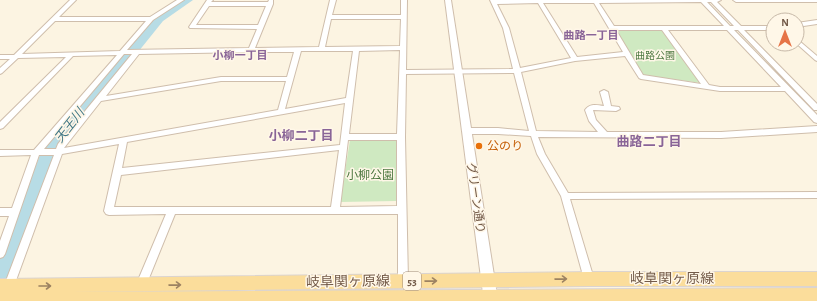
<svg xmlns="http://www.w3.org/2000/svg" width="817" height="301" font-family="'Alegreya Sans','Noto Sans JP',sans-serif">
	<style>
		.green { fill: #cfe9c1 }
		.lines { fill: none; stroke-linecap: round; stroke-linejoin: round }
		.river { fill: #b7dce5; fill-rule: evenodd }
		.minor-casing { stroke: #cfbeac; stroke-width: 2 }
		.tertiary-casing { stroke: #cfbeac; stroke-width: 2 }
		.primary-casing { stroke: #dbd4d0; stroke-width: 2 }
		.minor { fill: #fff; fill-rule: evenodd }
		.tertiary { fill: #fff; fill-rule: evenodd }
		.primary { fill: #fbdd9b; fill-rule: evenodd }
		.oneway { stroke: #9c8262 }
		.food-dot { fill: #e8710a; stroke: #fff7e8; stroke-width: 1.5 }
		.labels { text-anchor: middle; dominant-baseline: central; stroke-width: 3; stroke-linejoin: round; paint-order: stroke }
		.far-park-label { font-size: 10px; fill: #4e7941; stroke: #fff7e8 }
		.far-neighbourhood-label { font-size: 11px; font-weight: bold; fill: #896497; stroke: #fff7e8 }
		.shield { fill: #fff7e8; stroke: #9e8a79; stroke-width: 1 }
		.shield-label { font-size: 11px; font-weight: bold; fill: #745b49 }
		.food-label { font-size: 12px; fill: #c56008; stroke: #fff7e8; text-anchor: start }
		.park-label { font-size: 12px; fill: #4e7941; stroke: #fff7e8 }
		.street-label { font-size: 12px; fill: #745b49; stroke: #fff7e8 }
		.water-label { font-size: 13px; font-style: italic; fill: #427887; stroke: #fff7e8 }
		.neighbourhood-label { font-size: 13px; font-weight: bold; fill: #896497; stroke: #fff7e8 }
		.near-street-label { font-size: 14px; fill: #745b49; stroke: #fff7e8 }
	</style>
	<rect width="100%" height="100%" fill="#fcf4e2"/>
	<g class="green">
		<polygon points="618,29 658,29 662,31 701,83 643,75 616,30"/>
		<polygon points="350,140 398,140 396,201 340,202"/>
	</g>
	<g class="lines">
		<polygon class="river" points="179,0 193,0 163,21 68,139 57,156 11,284 8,291 0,294 0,257 40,155 56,131 155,15"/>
		<defs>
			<g id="minor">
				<path d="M70,0H76L59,17H150L177,0H184L153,20L127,50L249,48L257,29L190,28L189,27L207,0H213L211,2H268L269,0H273V4L255,48L319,47L330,0H336L332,15H401V0H407L406,70L513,69L503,28L490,0H721L717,2L741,26H773V30H744L817,104V110H814L738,30H734L817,115V123L814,122L785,91H720L641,79L639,78L625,56L575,61L521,72L536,131L598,132L589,121L585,110C590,103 596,105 604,106L600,92L604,90L608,92L611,106L619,107L620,109L616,111L593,110L596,120L607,132H721L817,126V132L721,138L538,137L545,154L568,193L817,192V198L570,199L594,279L593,282L589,284L585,282L584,279L561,196L537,154L531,136L498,134H467L463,131L467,128H498L529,131L514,73L406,74L405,137L408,281L407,284L403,286L399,284L398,281V214H175L145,288L141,290L137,288L136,285L166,214L109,215L106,214L104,211L119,144L62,154L14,286L13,289L9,291L5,289L4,286L54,155H39L5,254L3,257L0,258V241L9,216H0V208H12L31,155L0,156V150H34L117,55L73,56L3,128L0,129V122L66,57L18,58L2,73L0,74V68L10,59H0V55H14ZM701,2L724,26H614L599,3ZM707,2H711L734,26H730ZM538,3L571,58L520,68L509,28L497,4ZM543,3H594L623,52L577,57ZM209,6H266L258,25H196ZM331,19H401L400,46L325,47ZM55,21H146L120,51L22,54ZM616,30H662L701,84L643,75ZM668,30H727L781,87H720L709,85ZM400,50L397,134H349L359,51ZM301,51H353L346,98L285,109ZM249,52H294L287,77H221L106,96L139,54ZM124,54H132L58,144L56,149H44ZM221,81H286L278,110L64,148L101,101ZM345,103L340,145L122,168L127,142ZM348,140H397V206L340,207ZM339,150L331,207H114L121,175Z"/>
				<polygon points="733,0 817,0 817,2 736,2"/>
				<polygon points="817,20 817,24 797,27 797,23"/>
				<polygon points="797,39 817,56 817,61 815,60 797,44"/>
			</g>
			<polygon id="tertiary" points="445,0 451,0 498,301 484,301"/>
			<polygon id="primary" points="589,272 817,272 817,286 589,286 69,292 817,288 817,301 0,301 0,279"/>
		</defs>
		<use href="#minor" class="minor-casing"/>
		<use href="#tertiary" class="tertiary-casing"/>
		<use href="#primary" class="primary-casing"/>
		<use href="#minor" class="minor"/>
		<use href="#tertiary" class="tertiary"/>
		<use href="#primary" class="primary"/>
	</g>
	<defs><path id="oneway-shaft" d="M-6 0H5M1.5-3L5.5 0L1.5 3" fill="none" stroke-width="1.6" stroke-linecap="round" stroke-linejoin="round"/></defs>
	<g class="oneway">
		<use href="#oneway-shaft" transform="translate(561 279) rotate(-1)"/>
		<use href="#oneway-shaft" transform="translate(431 281) rotate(-1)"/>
		<use href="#oneway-shaft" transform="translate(175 285) rotate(-1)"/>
		<use href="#oneway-shaft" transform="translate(45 286)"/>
	</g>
	<circle class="food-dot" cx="479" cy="146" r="4"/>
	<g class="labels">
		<g class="far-park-label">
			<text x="655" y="56">曲路公園</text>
		</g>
		<g class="far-neighbourhood-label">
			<text x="591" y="35">曲路一丁目</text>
			<text x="240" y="55">小柳一丁目</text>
		</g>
		<rect class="shield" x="403" y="272" width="18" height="18" rx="3"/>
		<g class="shield-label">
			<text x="412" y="281">53</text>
		</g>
		<g class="food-label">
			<text x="487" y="146">公のり</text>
		</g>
		<g class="park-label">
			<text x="370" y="175">小柳公園</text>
		</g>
		<g class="street-label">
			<text transform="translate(476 198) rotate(82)">グリーン通り</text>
		</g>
		<g class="water-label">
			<text transform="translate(70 126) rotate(-52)">天王川</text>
		</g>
		<g class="neighbourhood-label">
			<text x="301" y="136">小柳二丁目</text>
			<text x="649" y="142">曲路二丁目</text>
		</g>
		<g class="near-street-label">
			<text x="672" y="279">岐阜関ヶ原線</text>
			<text transform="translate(348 282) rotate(-1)">岐阜関ヶ原線</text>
		</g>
	</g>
	<g transform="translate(785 32)"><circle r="19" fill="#fff7e8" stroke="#c7b9a8"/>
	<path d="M0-3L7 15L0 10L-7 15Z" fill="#e67447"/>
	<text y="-6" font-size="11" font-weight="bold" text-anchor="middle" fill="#745b49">N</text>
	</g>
</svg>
